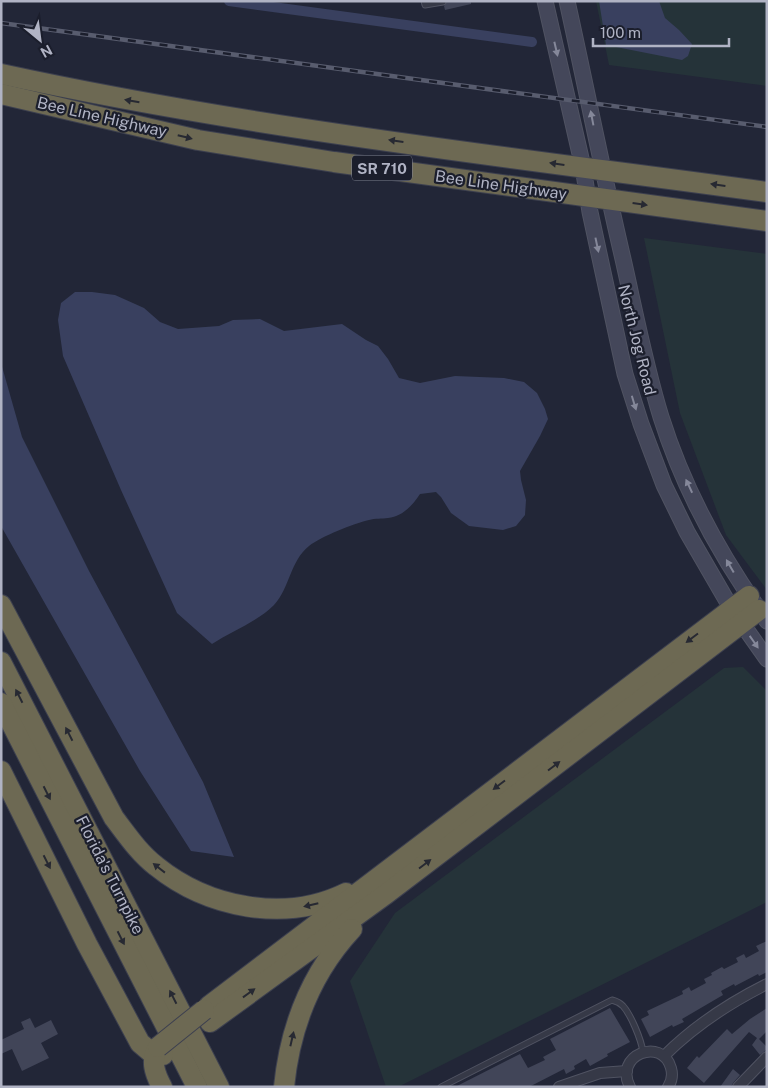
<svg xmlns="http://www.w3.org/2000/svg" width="768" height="1088" font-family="'Public Sans',sans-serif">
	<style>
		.green { fill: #253339 }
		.water { fill: #39405f }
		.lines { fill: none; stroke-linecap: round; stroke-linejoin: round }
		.canal { stroke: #39405f; stroke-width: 10 }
		.building { fill: #414558 }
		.lane-casing { stroke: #505362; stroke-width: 7 }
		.street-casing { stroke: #505362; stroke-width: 12 }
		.secondary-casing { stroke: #505362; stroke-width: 17 }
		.highway-casing { stroke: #3d404f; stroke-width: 22 }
		.lane { stroke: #363947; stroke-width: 5 }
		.street { stroke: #363947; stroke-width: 10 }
		.secondary { stroke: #44475a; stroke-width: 15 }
		.highway { stroke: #6d6953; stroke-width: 20 }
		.rail-casing { stroke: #585c6e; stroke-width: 4.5 }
		.rail { stroke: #1b1e2c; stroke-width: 2.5; stroke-dasharray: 8; stroke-linecap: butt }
		.highway-bridge-casing { stroke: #3d404f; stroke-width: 22; stroke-linecap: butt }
		.highway-bridge { stroke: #6d6953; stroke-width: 20 }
		.oneway { fill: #85889a }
		.oneway2 { fill: #272932 }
		.labels { text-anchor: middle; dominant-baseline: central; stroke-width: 4.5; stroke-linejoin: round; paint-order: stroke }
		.shield { fill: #1b1e2c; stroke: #838696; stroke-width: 1 }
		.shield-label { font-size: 15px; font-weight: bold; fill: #b0b3c4 }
		.street-label { font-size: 16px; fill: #b0b3c4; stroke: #1b1e2c }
	</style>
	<rect width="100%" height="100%" fill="#222637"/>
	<g class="green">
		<polygon points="596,1 767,1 767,86 609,65"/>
		<polygon points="644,238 767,254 767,590 726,535 680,413"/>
		<polygon points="743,667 767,691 767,902 398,1087 386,1087 350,981 395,913 724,668"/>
	</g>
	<g class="water">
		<polygon points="599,1 659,1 665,18 679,30 692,44 688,56 682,60 606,45"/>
		<path d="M75,292H92L115,295L144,308L160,322L178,329L219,326L233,320L260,319L284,331L342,324L366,340L378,346L388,359L399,378L420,383L455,376L504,378L524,382L537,393L545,409L548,419L540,436L520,471L521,480L526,500L525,515L516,526L503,530L469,526L451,513L441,497L436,492L420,494C412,506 403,516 388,518C382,519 375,518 369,520C353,524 322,536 309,546C290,561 290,588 274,605C257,622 232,631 212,644L177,613L121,490L63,356L58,320L61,303Z"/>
		<polygon points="1,363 22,437 89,571 203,782 234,857 191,851 140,771 1,526"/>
	</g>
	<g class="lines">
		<polyline class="canal" points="229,1 532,42"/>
	</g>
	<g class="building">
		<polygon points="447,1 471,1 471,4 445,10 444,6"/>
		<polygon points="767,941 767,972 759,976 758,974 735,986 734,984 721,991 723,995 682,1019 684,1022 673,1027 672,1025 650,1037 641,1019 649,1015 647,1011 683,994 682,991 689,987 691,991 706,983 704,979 712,975 711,973 722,967 724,969 738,962 736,958 744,954 746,958 759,951 756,946"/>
		<polygon points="610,1008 630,1042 607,1054 608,1056 590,1066 586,1059 574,1066 575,1069 566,1074 564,1069 529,1087 455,1087 520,1054 528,1068 545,1060 543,1057 556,1050 550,1039"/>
		<polygon points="767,1008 767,1031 759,1039 767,1047 766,1050 760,1055 752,1045 757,1038 749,1032 704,1083 687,1068 697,1056 699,1058 727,1029 732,1034 750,1019"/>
		<polygon points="30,1018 35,1028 51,1020 58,1034 41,1043 49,1058 22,1071 12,1049 1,1054 1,1040 24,1029 21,1022"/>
		<polygon points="733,1069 740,1075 733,1083 731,1087 720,1087"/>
	</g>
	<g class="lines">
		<defs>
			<g id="lane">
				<polyline points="424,1 425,5 443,2"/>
				<path d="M441,1087L612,1000C616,1001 619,1002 623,1006C631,1015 641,1039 643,1052"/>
			</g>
			<g id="street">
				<path d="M664,1056C694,1026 729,1003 767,984"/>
				<polyline points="559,1087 600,1073 627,1071"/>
				<path d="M630,1087C613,1055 662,1036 671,1068C673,1075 672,1081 668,1087"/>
				<polyline points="738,1087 767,1057"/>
			</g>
			<g id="secondary">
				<polyline points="545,1 583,167 590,212 625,374 641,424 664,485 687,532 731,608 767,659"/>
				<path d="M567,1C586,87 603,174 623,259C635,312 645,365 661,417C684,490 722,559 767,621"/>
			</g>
			<g id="highway">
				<path d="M1,74C254,129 511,157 767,192"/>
				<polyline points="1,94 198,140 334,162 767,221"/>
				<path d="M1,605L114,818C127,835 139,853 156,866C208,908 285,923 346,893"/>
				<polyline points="1,662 219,1087"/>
				<polyline points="1,703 197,1087"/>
				<polyline points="1,771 87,944 140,1043 153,1054 163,1055"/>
				<polyline points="209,1006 749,596"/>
				<polyline points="210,1022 386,894 759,610"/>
				<path d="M158,1047C150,1061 155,1074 162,1087"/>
				<path d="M284,1087C290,1027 311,973 352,929"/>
			</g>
		</defs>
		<use href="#lane" class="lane-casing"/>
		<use href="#street" class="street-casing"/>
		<use href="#secondary" class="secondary-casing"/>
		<use href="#highway" class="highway-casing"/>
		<use href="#lane" class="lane"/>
		<use href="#street" class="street"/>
		<use href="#secondary" class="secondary"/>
		<use href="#highway" class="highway"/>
		<defs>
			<polyline id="rail" points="1,23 767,127"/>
		</defs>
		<use href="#rail" class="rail-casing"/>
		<use href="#rail" class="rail"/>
		<defs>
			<polyline id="highway-bridge" points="158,1047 204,1010"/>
		</defs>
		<use href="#highway-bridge" class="highway-bridge-casing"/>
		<use href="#highway-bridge" class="highway-bridge"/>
	</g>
	<defs><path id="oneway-solid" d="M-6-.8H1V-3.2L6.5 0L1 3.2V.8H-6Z" transform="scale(1.25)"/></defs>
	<g class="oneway">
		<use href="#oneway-solid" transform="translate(556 49) rotate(77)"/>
		<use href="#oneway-solid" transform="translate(592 118) rotate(-101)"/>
		<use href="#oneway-solid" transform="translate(597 245) rotate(78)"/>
		<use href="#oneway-solid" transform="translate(634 403) rotate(73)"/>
		<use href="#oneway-solid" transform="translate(689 486) rotate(-115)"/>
		<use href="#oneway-solid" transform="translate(730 566) rotate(-120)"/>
		<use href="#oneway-solid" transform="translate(754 642) rotate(55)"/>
	</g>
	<g class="oneway2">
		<use href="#oneway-solid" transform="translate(132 101) rotate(-170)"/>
		<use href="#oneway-solid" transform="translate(185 137) rotate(14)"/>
		<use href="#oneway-solid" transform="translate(396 141) rotate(-172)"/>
		<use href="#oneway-solid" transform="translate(557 164) rotate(-172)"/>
		<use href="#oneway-solid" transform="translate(718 185) rotate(-172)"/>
		<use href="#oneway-solid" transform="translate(640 204) rotate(8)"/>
		<use href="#oneway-solid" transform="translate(692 638) rotate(143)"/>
		<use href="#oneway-solid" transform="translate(19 696) rotate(-117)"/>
		<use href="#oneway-solid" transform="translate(69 734) rotate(-117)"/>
		<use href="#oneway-solid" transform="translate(554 766) rotate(-37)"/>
		<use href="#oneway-solid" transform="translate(499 785) rotate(143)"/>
		<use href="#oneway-solid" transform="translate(47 793) rotate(63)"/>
		<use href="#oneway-solid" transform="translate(47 862) rotate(63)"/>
		<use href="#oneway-solid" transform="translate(425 864) rotate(-37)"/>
		<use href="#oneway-solid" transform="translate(159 868) rotate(-142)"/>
		<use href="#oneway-solid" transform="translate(311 905) rotate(167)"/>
		<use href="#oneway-solid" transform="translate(121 938) rotate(63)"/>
		<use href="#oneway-solid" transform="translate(249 993) rotate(-36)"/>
		<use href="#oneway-solid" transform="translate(173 997) rotate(-117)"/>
		<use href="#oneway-solid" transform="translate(292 1039) rotate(-77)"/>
	</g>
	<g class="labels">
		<rect class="shield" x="352" y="155.5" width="60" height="25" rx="4"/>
		<g class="shield-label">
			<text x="382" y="168">SR 710</text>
		</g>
		<g class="street-label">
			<text transform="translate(102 117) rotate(13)">Bee Line Highway</text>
			<text transform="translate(501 185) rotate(8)">Bee Line Highway</text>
			<text transform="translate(637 340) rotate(76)">North Jog Road</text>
			<text transform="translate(110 875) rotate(63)">Florida's Turnpike</text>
		</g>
	</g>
	<rect width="768" height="1088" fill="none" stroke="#b0b3c4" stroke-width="5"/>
	<g transform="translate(40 40) rotate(151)" stroke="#1b1e2c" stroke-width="4" paint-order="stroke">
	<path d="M0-4L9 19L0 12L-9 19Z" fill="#b0b3c4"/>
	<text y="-8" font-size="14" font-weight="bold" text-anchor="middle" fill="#b0b3c4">N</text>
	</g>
	<path d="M593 38v8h136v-8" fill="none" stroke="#b0b3c4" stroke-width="2.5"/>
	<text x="600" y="38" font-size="15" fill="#b0b3c4" stroke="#1b1e2c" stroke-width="4" paint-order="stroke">100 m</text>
</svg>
